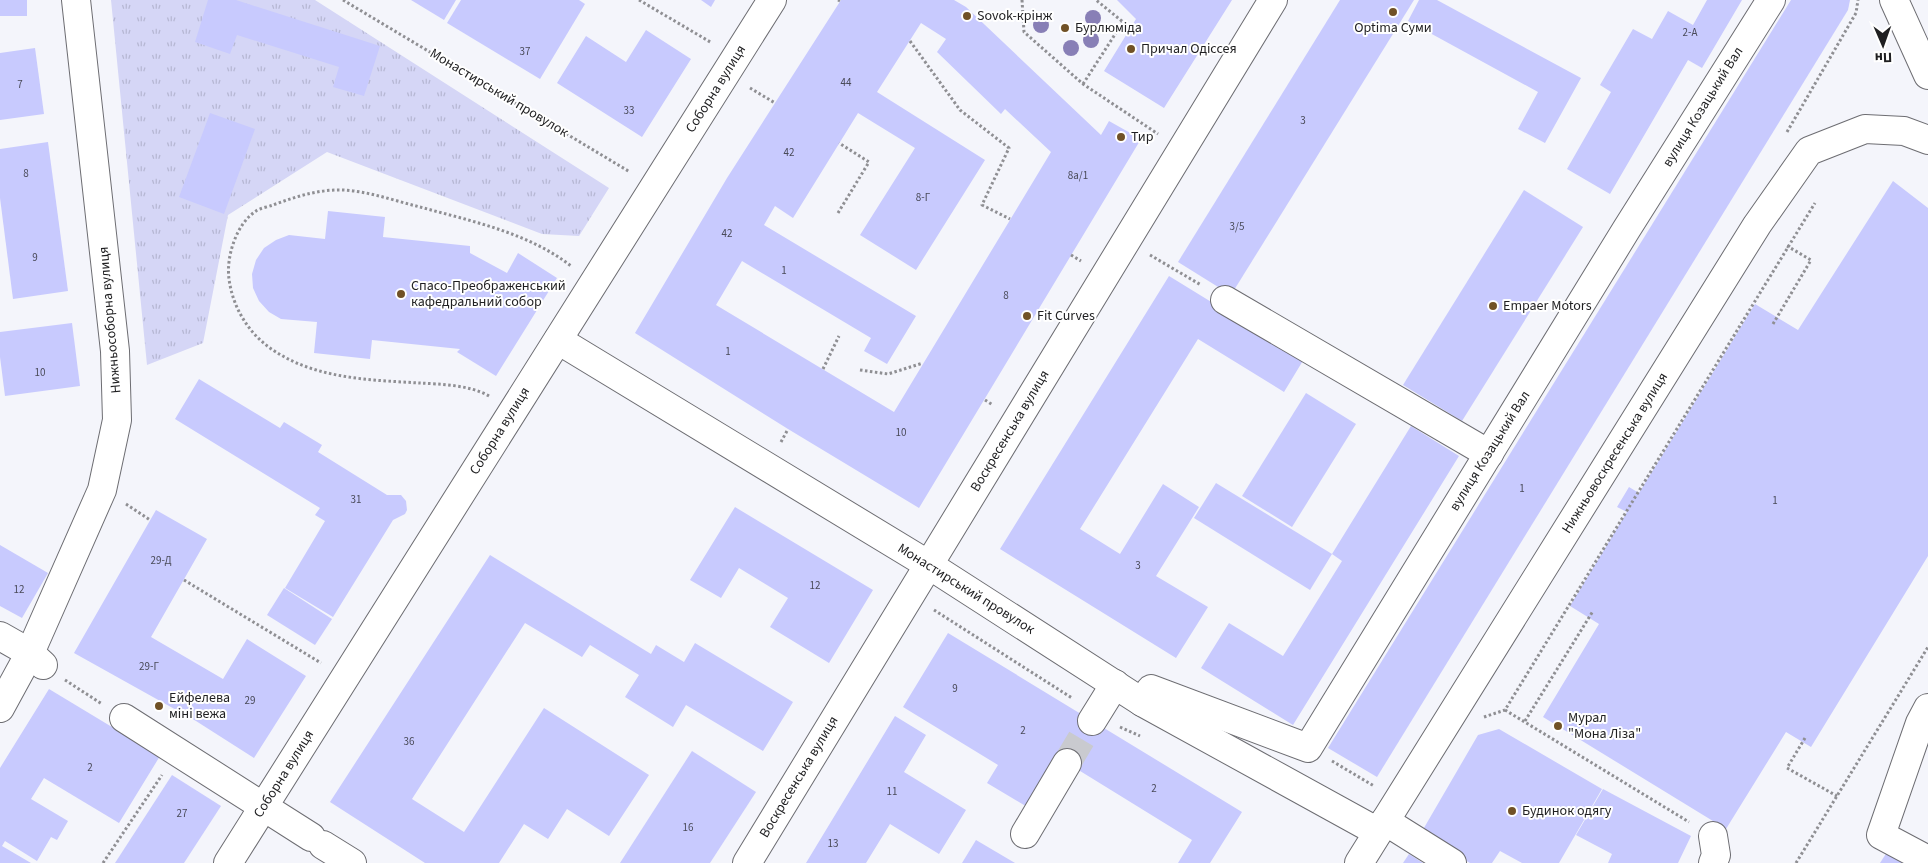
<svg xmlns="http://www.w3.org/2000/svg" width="1928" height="863" font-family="'Source Sans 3',sans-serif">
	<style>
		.park { fill: url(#park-tufts) }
		.building { fill: #c8cafe; fill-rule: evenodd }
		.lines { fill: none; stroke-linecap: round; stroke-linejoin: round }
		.minor-tunnel { stroke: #c9cacf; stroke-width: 28; stroke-dasharray: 28 14; stroke-linecap: butt }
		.minor-casing { stroke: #6d6d72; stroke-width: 30 }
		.major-casing { stroke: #6d6d72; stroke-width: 30 }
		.path { stroke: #8f8f93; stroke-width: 3; stroke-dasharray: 2.5 2.5; stroke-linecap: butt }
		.minor { stroke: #fff; stroke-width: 28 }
		.major { stroke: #fff; stroke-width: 28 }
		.tree { fill: #887fb6 }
		.poi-dot { fill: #705126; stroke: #fff; stroke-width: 2 }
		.labels { text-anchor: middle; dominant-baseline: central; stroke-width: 4; stroke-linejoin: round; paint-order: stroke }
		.number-label { font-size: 11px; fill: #494a58 }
		.poi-label { font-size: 14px; fill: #1f1f21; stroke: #fff; text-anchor: start }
		.street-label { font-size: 14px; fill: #1f1f21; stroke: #fff }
	</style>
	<defs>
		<pattern id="park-tufts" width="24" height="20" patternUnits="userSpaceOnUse" patternTransform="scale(1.25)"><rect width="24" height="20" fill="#d5d6f6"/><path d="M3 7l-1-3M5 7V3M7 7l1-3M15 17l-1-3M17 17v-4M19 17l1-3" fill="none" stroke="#b6b7d3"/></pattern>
	</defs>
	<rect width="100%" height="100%" fill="#f4f5fb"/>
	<polygon class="park" points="111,0 315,0 609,188 579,236 542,234 327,152 228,215 203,343 147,365"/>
	<g class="building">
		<rect x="0" y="0" width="27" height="16"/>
		<polygon points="208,0 236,0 380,46 364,96 333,87 339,67 237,35 230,54 195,42"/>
		<polygon points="411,0 456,0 444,20"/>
		<polygon points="461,0 579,0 585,4 540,79 447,23"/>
		<polygon points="701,0 715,0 711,7"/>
		<path d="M841,0H954L966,7L1101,135L1109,121L1141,139L919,508L788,429L635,333L727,178ZM921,23L946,39L937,52L1001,114L1005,109L1051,152L894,412L716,305L742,261L871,338L864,351L887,364L916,316L764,225L775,206L793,218L858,113L915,148L860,235L916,270L985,160L877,92Z"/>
		<polygon points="1117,0 1232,0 1164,108 1104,71 1136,19"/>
		<polygon points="1340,0 1414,0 1231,295 1178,262"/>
		<polygon points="1419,0 1437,0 1581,78 1545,143 1518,129 1538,92 1408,21"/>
		<polygon points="1707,0 1742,0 1702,68 1688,60 1610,194 1567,169 1611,92 1600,85 1633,29 1652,39 1668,11 1693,25"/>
		<polygon points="1791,0 1850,0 1848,10 1377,777 1328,748"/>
		<polygon points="646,30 691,59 642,137 557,83 586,36 626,62"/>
		<polygon points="35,48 44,114 0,120 0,53"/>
		<polygon points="210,113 255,129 224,214 179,197"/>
		<polygon points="48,142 68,291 13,299 0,198 0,149"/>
		<polygon points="1893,181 1928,208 1928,556 1811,747 1786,732 1726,829 1543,717 1599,624 1570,606 1627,512 1617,507 1629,487 1639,493 1755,304 1798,330"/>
		<polygon points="1524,190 1583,227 1462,421 1403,385"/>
		<polygon points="328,211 385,217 383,237 470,246 470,253 507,273 518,253 557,278 496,376 457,352 460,349 372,340 370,359 314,353 317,322 281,319 269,312 259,301 253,288 252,274 256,260 264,248 276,240 289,235 325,239"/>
		<polygon points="1169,276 1304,359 1284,392 1198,339 1080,529 1120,554 1163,484 1199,507 1156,576 1208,607 1176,658 1000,549"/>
		<polygon points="72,323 80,386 5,396 0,357 0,332"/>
		<polygon points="199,379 280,428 284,422 322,445 318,452 387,495 401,495 406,501 407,510 405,514 393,520 333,617 285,588 325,521 315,515 320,508 175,419"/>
		<polygon points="1306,393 1356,424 1292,527 1242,496"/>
		<polygon points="1411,426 1459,456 1293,725 1201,668 1229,623 1283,656 1342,561 1332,554"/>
		<polygon points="1216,483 1332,554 1310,590 1194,518"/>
		<polygon points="735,507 873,590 829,663 770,627 788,598 739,568 721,598 690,580"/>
		<polygon points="156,510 207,539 151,637 223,679 247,639 306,676 254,758 196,721 74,653"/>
		<polygon points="0,545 48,573 22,618 0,606"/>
		<polygon points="490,555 651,654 656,645 684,662 695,643 793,702 763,751 686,705 673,727 625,697 639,675 590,645 582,657 525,623 412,799 464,832 544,708 649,775 609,836 567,809 548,839 524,824 499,863 425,863 330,802"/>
		<polygon points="284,588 332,619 315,645 267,615"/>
		<polygon points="948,633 1242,812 1210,863 1178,863 1192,840 1059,758 1029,808 987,783 998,765 903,707"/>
		<polygon points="49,689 160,756 119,823 44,778 31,799 68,821 57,840 51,837 37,861 5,841 2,846 31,863 0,863 0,768"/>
		<polygon points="895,716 926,735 904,772 966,810 939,854 890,824 866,863 806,863"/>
		<polygon points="1499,729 1602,789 1559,863 1522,863 1500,851 1492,863 1470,863 1421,833 1478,735"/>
		<polygon points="692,751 756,792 710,863 620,863"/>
		<polygon points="172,775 221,806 184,863 115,863"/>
		<polygon points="1603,789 1691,836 1678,863 1608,863 1612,854 1576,835"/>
		<polygon points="976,840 1015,863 962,863"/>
		<polygon points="1889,849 1911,863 1880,863"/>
		<polygon points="1409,854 1423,863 1403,863"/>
	</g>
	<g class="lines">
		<polyline class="minor-tunnel" points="1067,763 1092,721"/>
		<defs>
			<g id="minor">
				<polyline points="1225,300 1489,454"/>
				<polyline points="558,340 929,565 1142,702 1378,832"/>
				<polyline points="0,636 30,653 43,665"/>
				<polyline points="1142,702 1151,689 1308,748 1626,230 1771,0"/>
				<polyline points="0,708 30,653 102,490 117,420 115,351 76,0"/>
				<polyline points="1928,708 1920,723 1881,835 1928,860"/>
				<polyline points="124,718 311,837"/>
				<polyline points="1092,721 1115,684"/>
				<polyline points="1385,821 1452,863"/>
				<polyline points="1025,834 1067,763"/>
				<polyline points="323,845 352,863"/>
				<polyline points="228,863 772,0"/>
				<polyline points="747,863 1273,0"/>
				<polyline points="1359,863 1757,225 1809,151 1865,129 1904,131 1928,140"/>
				<polyline points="1713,863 1716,855 1713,836"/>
			</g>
			<polyline id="major" points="1894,0 1928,75"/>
		</defs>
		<use href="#minor" class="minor-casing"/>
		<use href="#major" class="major-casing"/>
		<g class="path">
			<polyline points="343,0 630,172"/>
			<polyline points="639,0 712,43"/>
			<polyline points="838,0 840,1"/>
			<polyline points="1022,0 1024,32 1083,84 1158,134"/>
			<polyline points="910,41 960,110 1009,148 982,205 1010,219"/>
			<polyline points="1083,84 1123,22 1096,0"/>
			<polyline points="750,88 775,103"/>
			<polyline points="1787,132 1856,13 1858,0"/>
			<polyline points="838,213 869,162 839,143"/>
			<polyline points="1071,255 1081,261"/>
			<polyline points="1150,255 1201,285"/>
			<polyline points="1773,324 1811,260 1787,246"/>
			<polyline points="823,369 839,336"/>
			<polyline points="860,370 888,374 923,363"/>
			<path d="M489,396C470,385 440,384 419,383C371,380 318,379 276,352C250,336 233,309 229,279C226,257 236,224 256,211C260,208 268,207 273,205C300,195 326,187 354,191C377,194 399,202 420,207C471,221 529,233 571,266"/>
			<polyline points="985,400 993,405"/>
			<polyline points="781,442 788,429"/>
			<polyline points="126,504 150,520"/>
			<polyline points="184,580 321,663"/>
			<polyline points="934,610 1072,698"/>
			<polyline points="65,680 102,704"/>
			<polyline points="1505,710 1689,822"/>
			<polyline points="1484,717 1505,710 1815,203"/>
			<polyline points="1525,721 1593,611"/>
			<polyline points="1120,727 1140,736"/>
			<polyline points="1805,738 1787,768 1837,796"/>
			<polyline points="1332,761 1374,786"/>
			<polyline points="103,863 162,775"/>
			<polyline points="1796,863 1928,647"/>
		</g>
		<use href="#minor" class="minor"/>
		<use href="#major" class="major"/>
	</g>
	<g class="tree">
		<circle cx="1093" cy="18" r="8"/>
		<circle cx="1041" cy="25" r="8"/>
		<circle cx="1091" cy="40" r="8"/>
		<circle cx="1071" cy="48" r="8"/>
	</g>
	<g class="poi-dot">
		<circle cx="1393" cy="12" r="5"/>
		<circle cx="967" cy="16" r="5"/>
		<circle cx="1065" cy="28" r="5"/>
		<circle cx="1131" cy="49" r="5"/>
		<circle cx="1121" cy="137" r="5"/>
		<circle cx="401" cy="294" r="5"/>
		<circle cx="1493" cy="306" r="5"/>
		<circle cx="1027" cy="316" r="5"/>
		<circle cx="159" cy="706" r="5"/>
		<circle cx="1558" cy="726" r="5"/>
		<circle cx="1512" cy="811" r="5"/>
	</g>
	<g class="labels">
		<g class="number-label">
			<text x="1690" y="32">2-А</text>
			<text x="525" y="51">37</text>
			<text x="846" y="82">44</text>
			<text x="20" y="84">7</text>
			<text x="629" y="110">33</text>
			<text x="1303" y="120">3</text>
			<text x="789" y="152">42</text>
			<text x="26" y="173">8</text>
			<text x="1078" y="175">8а/1</text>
			<text x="923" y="197">8-Г</text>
			<text x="1237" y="226">3/5</text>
			<text x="727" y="233">42</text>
			<text x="35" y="257">9</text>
			<text x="784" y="270">1</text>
			<text x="1006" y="295">8</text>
			<text x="728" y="351">1</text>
			<text x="40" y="372">10</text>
			<text x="901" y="432">10</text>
			<text x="1522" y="488">1</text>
			<text x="356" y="499">31</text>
			<text x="1775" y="500">1</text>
			<text x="161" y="560">29-Д</text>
			<text x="1138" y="565">3</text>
			<text x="815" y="585">12</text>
			<text x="19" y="589">12</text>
			<text x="149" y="666">29-Г</text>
			<text x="955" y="688">9</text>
			<text x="250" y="700">29</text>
			<text x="1023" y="730">2</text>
			<text x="409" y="741">36</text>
			<text x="90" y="767">2</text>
			<text x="1154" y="788">2</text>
			<text x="892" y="791">11</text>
			<text x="182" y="813">27</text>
			<text x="688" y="827">16</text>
			<text x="833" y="843">13</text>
		</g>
		<g class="poi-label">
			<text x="977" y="16">Sovok-крінж</text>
			<text x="1075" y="28">Бурлюміда</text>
			<text x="1393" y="28" text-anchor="middle">Optima Суми</text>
			<text x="1141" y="49">Причал Одіссея</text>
			<text x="1131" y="137">Тир</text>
			<text x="411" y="286">Спасо-Преображенський<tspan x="411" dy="16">кафедральний собор</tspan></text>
			<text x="1503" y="306">Empaer Motors</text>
			<text x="1037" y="316">Fit Curves</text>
			<text x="169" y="698">Ейфелева<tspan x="169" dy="16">міні вежа</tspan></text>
			<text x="1568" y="718">Мурал<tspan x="1568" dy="16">"Мона Ліза"</tspan></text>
			<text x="1522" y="811">Будинок одягу</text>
		</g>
		<g class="street-label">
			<text transform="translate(716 89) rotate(-58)">Соборна вулиця</text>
			<text transform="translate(499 93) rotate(31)">Монастирський провулок</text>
			<text transform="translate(1703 107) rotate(-58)">вулиця Козацький Вал</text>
			<text transform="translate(110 320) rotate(-95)">Нижньособорна вулиця</text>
			<text transform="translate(500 431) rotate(-58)">Соборна вулиця</text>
			<text transform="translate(1010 431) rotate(-59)">Воскресенська вулиця</text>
			<text transform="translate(1490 451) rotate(-58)">вулиця Козацький Вал</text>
			<text transform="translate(1615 453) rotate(-58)">Нижньовоскресенська вулиця</text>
			<text transform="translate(966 589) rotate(32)">Монастирський провулок</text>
			<text transform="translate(284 774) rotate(-58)">Соборна вулиця</text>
			<text transform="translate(799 777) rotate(-59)">Воскресенська вулиця</text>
		</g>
	</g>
	<g transform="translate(1883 45) rotate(178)" stroke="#ffffff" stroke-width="4" paint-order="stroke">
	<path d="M0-4L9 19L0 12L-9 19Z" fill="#1f1f21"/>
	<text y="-8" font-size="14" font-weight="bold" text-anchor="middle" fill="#1f1f21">Пн</text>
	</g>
</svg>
